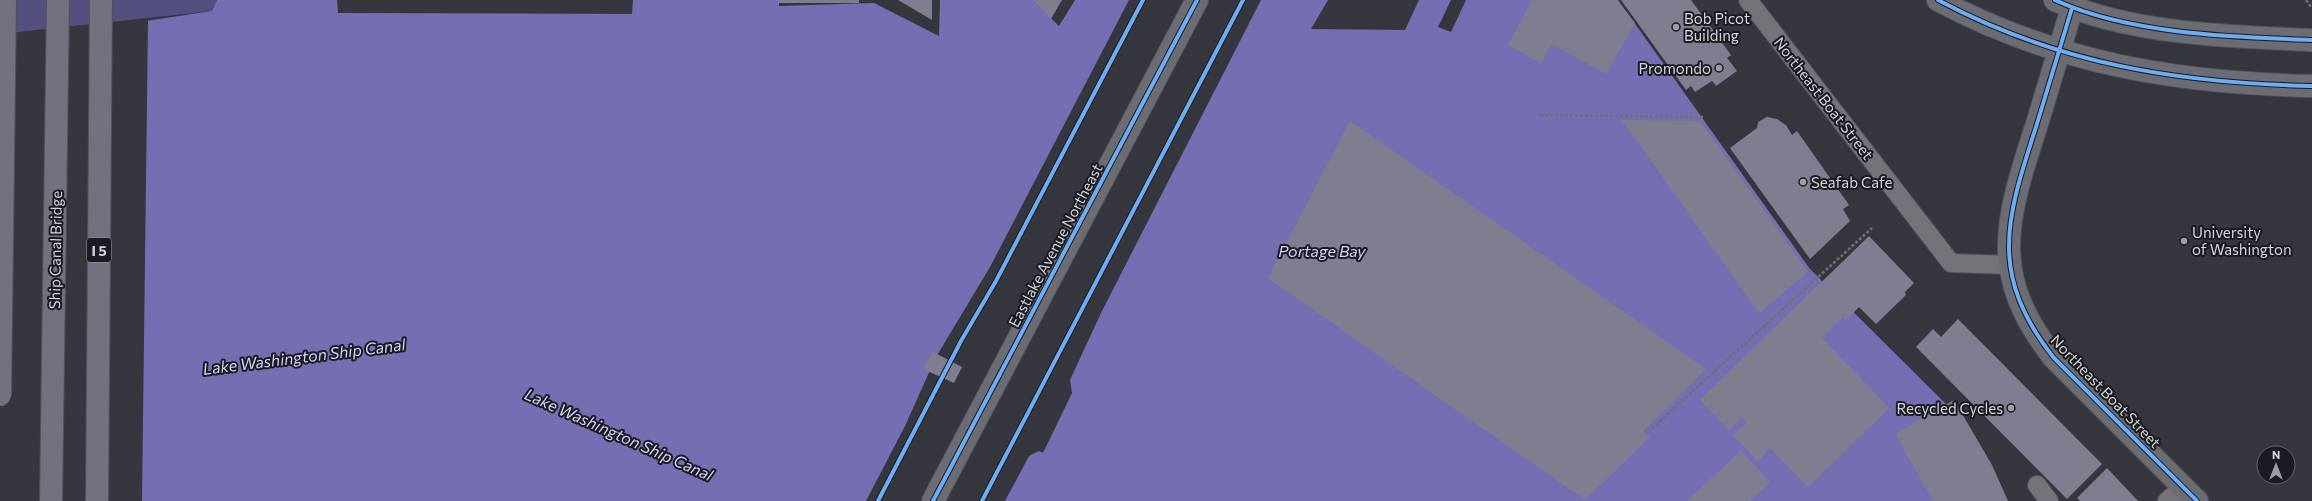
<svg xmlns="http://www.w3.org/2000/svg" width="2312" height="501" font-family="Commissioner,sans-serif">
	<style>
		.green { fill: #534f7e }
		.water { fill: #746fb3 }
		.pier { fill: #36363e }
		.building { fill: #7f7e91 }
		.lines { fill: none; stroke-linecap: round; stroke-linejoin: round }
		.lane-casing { stroke: #525259; stroke-width: 20 }
		.secondary-casing { stroke: #525259; stroke-width: 24 }
		.path { stroke: #6f6f74; stroke-width: 2.5; stroke-dasharray: 3 2; stroke-linecap: butt }
		.lane { stroke: #737379; stroke-width: 18 }
		.secondary { stroke: #6c6c75; stroke-width: 22 }
		.highway-bridge-casing { stroke: #525259; stroke-width: 24; stroke-linecap: butt }
		.highway-bridge { stroke: #72717f; stroke-width: 22 }
		.cycleway-casing { stroke: #1b1b22; stroke-width: 6 }
		.cycleway { stroke: #6dadf4; stroke-width: 4 }
		.poi-dot { fill: #9d9da6; stroke: #1b1b22; stroke-width: 1.5 }
		.labels { text-anchor: middle; dominant-baseline: central; stroke-width: 4; stroke-linejoin: round; paint-order: stroke }
		.shield { fill: #1b1b22; stroke: #9c9ca6; stroke-width: 1 }
		.shield-label { font-size: 14px; font-weight: bold; fill: #d4d4de }
		.poi-label { font-size: 15px; fill: #d4d4de; stroke: #1b1b22; text-anchor: start }
		.street-label { font-size: 15px; fill: #d4d4de; stroke: #1b1b22 }
		.water-label { font-size: 16px; font-style: italic; fill: #d3d2fc; stroke: #1b1b22 }
	</style>
	<rect width="100%" height="100%" fill="#36363e"/>
	<polygon class="green" points="0,0 217,0 212,11 0,34"/>
	<polygon class="water" points="217,0 337,0 338,13 632,14 633,0 779,0 779,6 874,3 939,36 940,0 1032,0 1059,26 1075,0 1618,0 1810,269 1947,405 2003,501 0,501 0,43 212,11"/>
	<g class="pier">
		<polygon points="1129,0 1261,0 1101,313 1070,380 1072,393 1043,453 1039,451 1029,456 1005,501 866,501 905,426 936,357 990,267"/>
		<polygon points="1328,0 1419,0 1405,30 1311,29"/>
		<polygon points="1451,0 1466,0 1451,32 1438,27"/>
		<polygon points="148,19 142,501 0,501 0,41"/>
	</g>
	<g class="building">
		<rect x="778" y="0" width="81" height="3"/>
		<polygon points="898,0 932,0 932,20"/>
		<polygon points="1032,0 1062,0 1051,19"/>
		<polygon points="1532,0 1617,0 1635,23 1606,74 1552,44 1541,63 1508,45"/>
		<polygon points="1621,0 1691,0 1731,55 1727,58 1737,71 1716,86 1712,81 1695,92 1691,86 1686,90"/>
		<polygon points="1767,117 1777,119 1786,125 1792,135 1797,131 1849,205 1843,209 1850,221 1810,259 1730,148 1757,128 1758,122"/>
		<polygon points="1622,120 1700,121 1808,272 1759,313"/>
		<polygon points="1350,121 1706,369 1643,431 1650,437 1585,500 1268,278"/>
		<polygon points="1869,236 1914,283 1905,292 1906,295 1876,324 1859,307 1846,320 1843,317 1822,338 1889,408 1808,487 1770,448 1758,461 1733,435 1747,422 1742,418 1729,430 1700,400"/>
		<polygon points="1958,319 2102,464 2067,499 1916,347 1933,329 1941,337"/>
		<polygon points="933,352 962,367 954,383 923,369"/>
		<polygon points="1954,400 1992,465 2008,501 1933,501 1895,434"/>
		<polygon points="1741,451 1770,482 1750,501 1687,501"/>
		<polygon points="2107,468 2138,501 2080,501 2077,498"/>
	</g>
	<g class="lines">
		<defs>
			<g id="lane">
				<polyline points="1748,0 1951,263 2010,265"/>
				<polyline points="2037,485 2049,501"/>
				<polyline points="2167,501 2183,487"/>
			</g>
			<g id="secondary">
				<path d="M1938,0C2058,64 2178,83 2312,86"/>
				<path d="M2055,0C2128,34 2232,37 2312,40"/>
				<path d="M2072,8C2060,48 2048,88 2036,127C2006,220 1988,274 2054,358L2197,501"/>
				<polyline points="933,501 1197,0"/>
			</g>
		</defs>
		<use href="#lane" class="lane-casing"/>
		<use href="#secondary" class="secondary-casing"/>
		<g class="path">
			<polyline points="2306,0 2312,8"/>
			<polyline points="1540,115 1703,117"/>
			<polyline points="1644,430 1648,432 1872,228"/>
		</g>
		<use href="#lane" class="lane"/>
		<use href="#secondary" class="secondary"/>
		<defs>
			<g id="highway-bridge">
				<polyline points="0,395 5,0"/>
				<polyline points="51,501 58,0"/>
				<polyline points="97,501 101,0"/>
			</g>
		</defs>
		<use href="#highway-bridge" class="highway-bridge-casing"/>
		<use href="#highway-bridge" class="highway-bridge"/>
		<defs>
			<g id="cycleway">
				<path d="M1938,0C2058,64 2178,83 2312,86"/>
				<path d="M2055,0C2128,34 2232,37 2312,40"/>
				<path d="M2072,8C2060,48 2048,88 2036,127C2006,220 1988,274 2054,358L2197,501"/>
				<polyline points="878,501 961,341 996,281 1143,0"/>
				<polyline points="933,501 1197,0"/>
				<polyline points="982,501 1243,0"/>
			</g>
		</defs>
		<use href="#cycleway" class="cycleway-casing"/>
		<use href="#cycleway" class="cycleway"/>
	</g>
	<g class="poi-dot">
		<circle cx="1676" cy="27" r="4"/>
		<circle cx="1719" cy="68" r="4"/>
		<circle cx="1803" cy="182" r="4"/>
		<circle cx="2184" cy="241" r="4"/>
		<circle cx="2011" cy="408" r="4"/>
	</g>
	<g class="labels">
		<rect class="shield" x="87" y="238" width="24" height="24" rx="3"/>
		<g class="shield-label">
			<text x="99" y="250">I 5</text>
		</g>
		<g class="poi-label">
			<text x="1684" y="18">Bob Picot<tspan x="1684" dy="17">Building</tspan></text>
			<text x="1711" y="68" text-anchor="end">Promondo</text>
			<text x="1811" y="182">Seafab Cafe</text>
			<text x="2192" y="232">University<tspan x="2192" dy="17">of Washington</tspan></text>
			<text x="2003" y="408" text-anchor="end">Recycled Cycles</text>
		</g>
		<g class="street-label">
			<text transform="translate(1824 98) rotate(52)">Northeast Boat Street</text>
			<text transform="translate(1055 245) rotate(-62)">Eastlake Avenue Northeast</text>
			<text transform="translate(55 250) rotate(-89)">Ship Canal Bridge</text>
			<text transform="translate(2106 391) rotate(46)">Northeast Boat Street</text>
		</g>
		<g class="water-label">
			<text x="1322" y="250">Portage Bay</text>
			<text transform="translate(304 356) rotate(-7)">Lake Washington Ship Canal</text>
			<text transform="translate(619 434) rotate(24)">Lake Washington Ship Canal</text>
		</g>
	</g>
	<g transform="translate(2276 465)"><circle r="19" fill="#1b1b22" stroke="#65656d"/>
	<path d="M0-3L7 15L0 10L-7 15Z" fill="#9d9da6"/>
	<text y="-6" font-size="11" font-weight="bold" text-anchor="middle" fill="#d4d4de">N</text>
	</g>
</svg>
